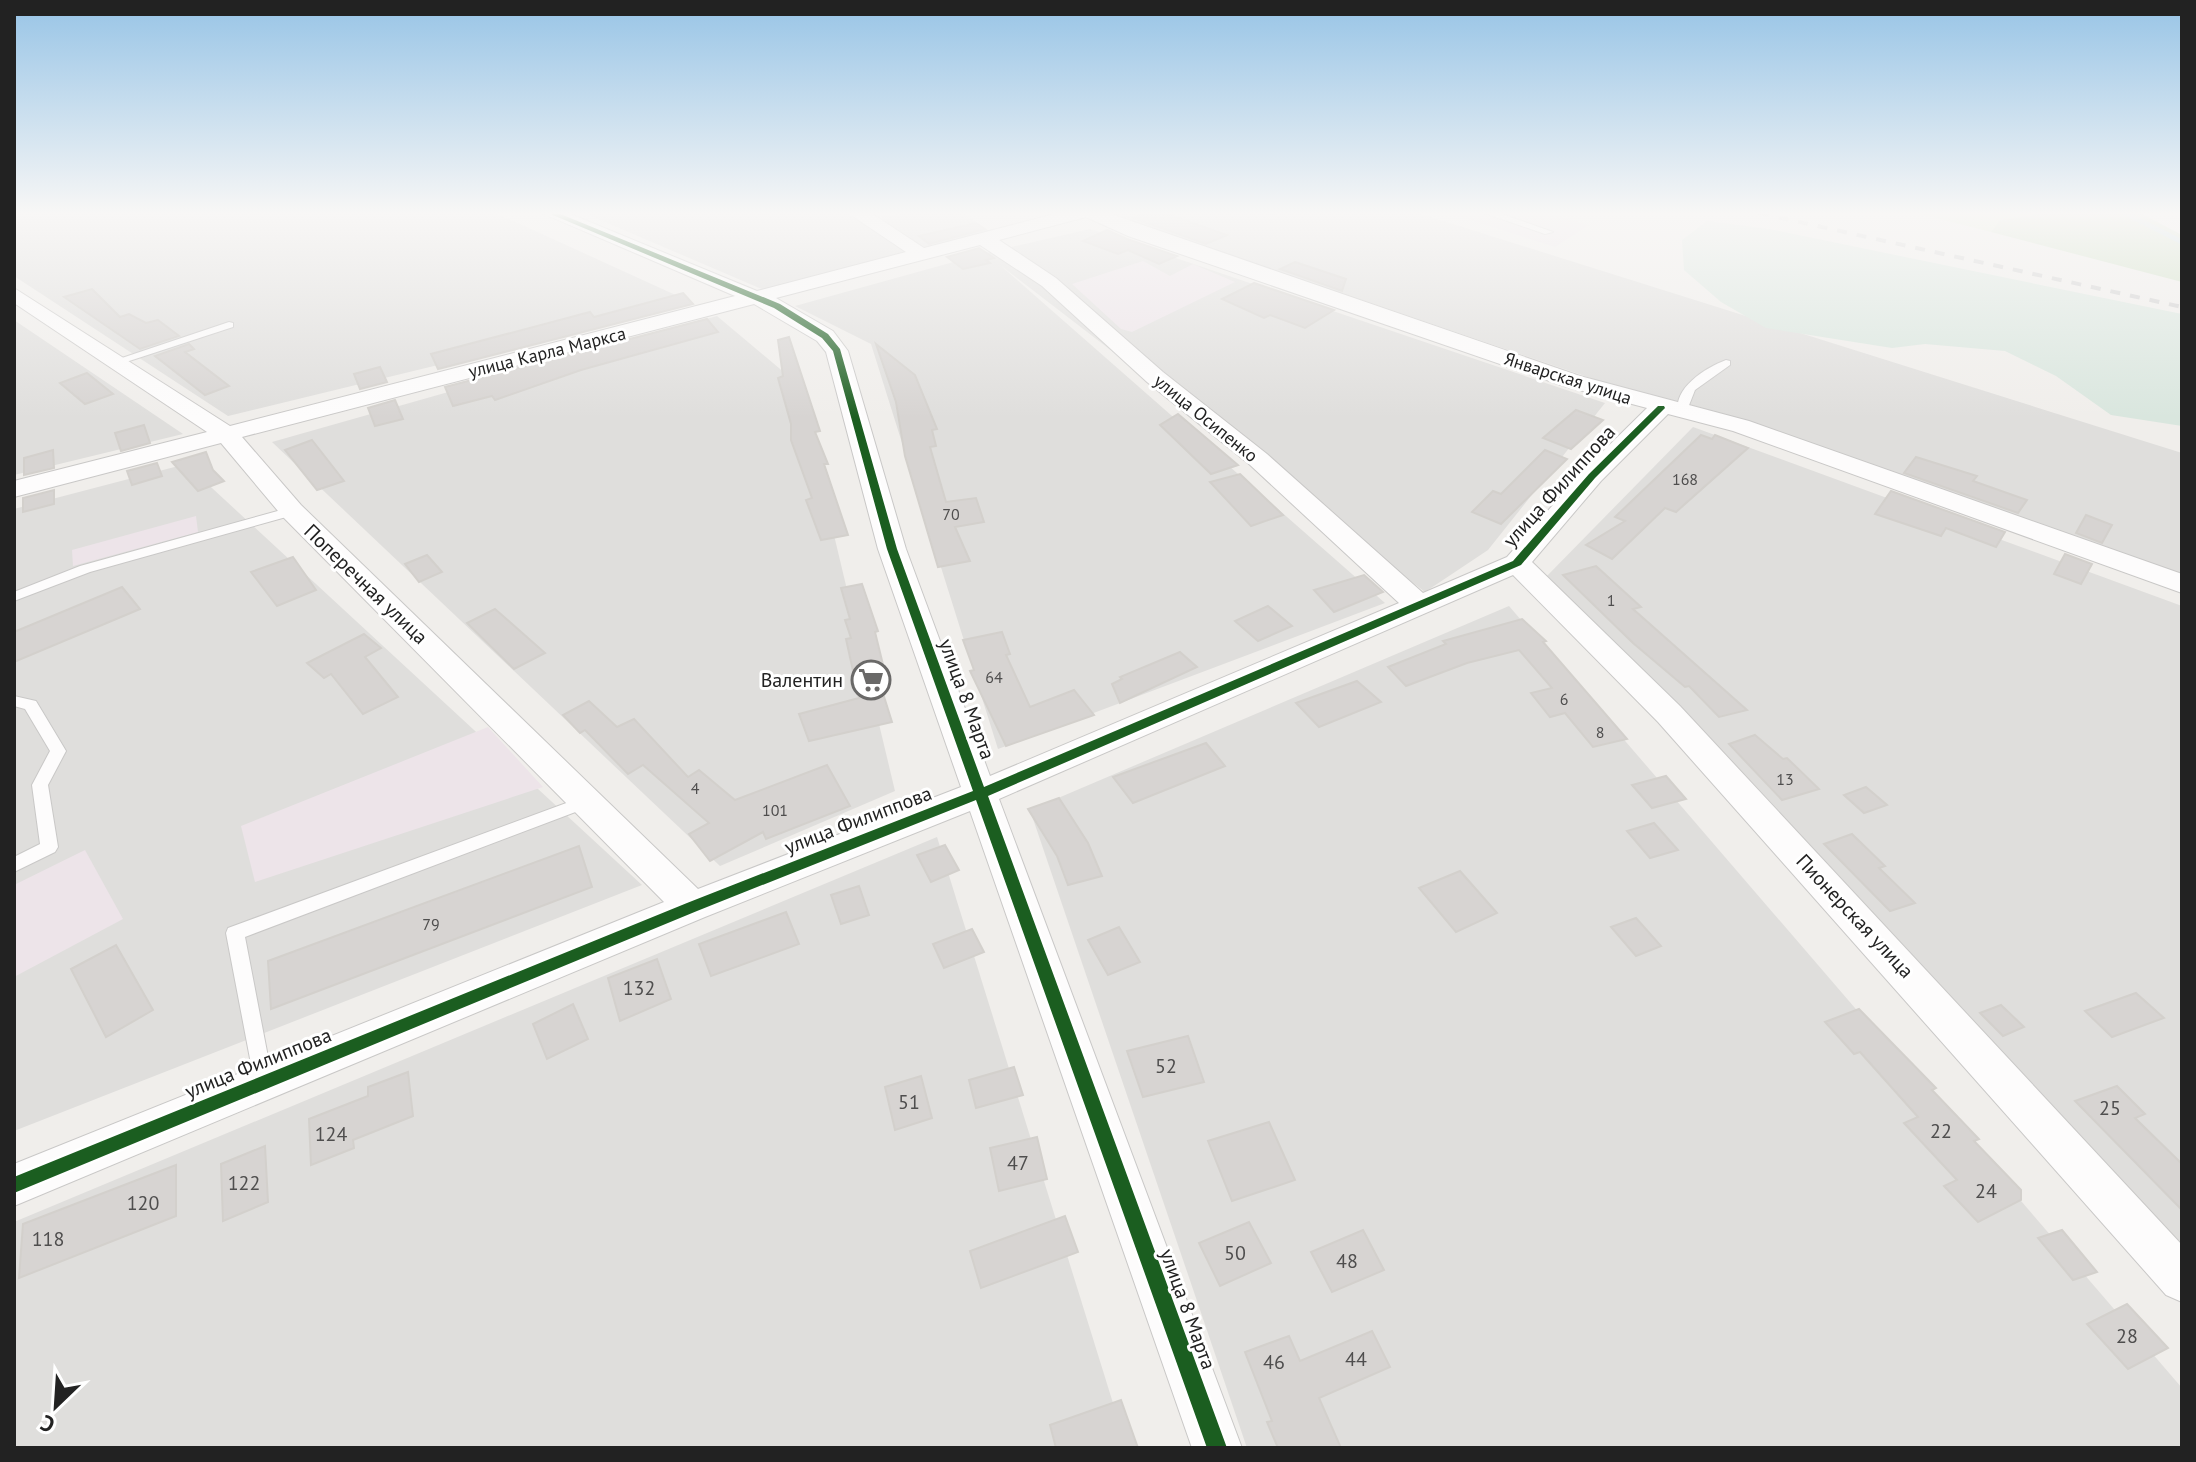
<svg xmlns="http://www.w3.org/2000/svg" width="2196" height="1462" font-family="'PT Sans',sans-serif">
	<style>
		.residential { fill: #dfdedc }
		.industrial { fill: #ede4e9 }
		.grass { fill: #ddeccb }
		.forest { fill: #cbdec1 }
		.wetland { fill: #d9e6de }
		.lines { fill: none; stroke-linecap: round; stroke-linejoin: round }
		.stream { stroke: #bfdbe3; stroke-width: 5 }
		.building { fill: #d7d4d2; stroke: #d3d0cc; stroke-width: 2 }
		.lane-casing { stroke: #c9c8c7; stroke-width: 2 }
		.street-casing { stroke: #c9c8c7; stroke-width: 2 }
		.lane { fill: #fdfcfc; fill-rule: evenodd }
		.street { fill: #fdfcfc; fill-rule: evenodd }
		.rail { stroke: #ccc; stroke-width: 4; stroke-dasharray: 10 10; stroke-linecap: butt }
		.cycleway-casing { stroke: #fff; stroke-width: 5 }
		.cycleway { fill: #1b5e20; fill-rule: evenodd }
		.labels { text-anchor: middle; dominant-baseline: central; stroke-width: 6; stroke-linejoin: round; paint-order: stroke }
		.number-label { font-size: 16px; fill: #4f4e4e }
		.far-street-label { font-size: 18px; fill: #222; stroke: #fff }
		.street-label { font-size: 20px; fill: #222; stroke: #fff }
		.poi-label { font-size: 20px; fill: #222; stroke: #fff; text-anchor: end }
		.near-number-label { font-size: 20px; fill: #4f4e4e }
	</style>
	<rect width="100%" height="100%" fill="#f0eeeb"/>
	<g class="residential">
		<polygon points="14,213 496,213 693,303 228,416 14,276"/>
		<polygon points="584,213 873,213 877,218 906,213 964,213 990,232 764,290"/>
		<polygon points="1107,213 1418,213 2182,453 2182,580"/>
		<polygon points="1090,229 1605,403 1488,550 1425,592 1000,265 1385,603 998,749 871,344 795,306 986,253"/>
		<polygon points="717,316 798,384 895,791 720,866 272,442"/>
		<polygon points="14,320 183,434 14,475"/>
		<polygon points="1693,427 2182,606 2182,1251 1545,578"/>
		<polygon points="186,464 642,885 14,1131 14,509"/>
		<polygon points="1509,606 2182,1388 2182,1448 1247,1448 1030,810"/>
		<polygon points="937,837 1127,1448 14,1448 14,1222"/>
	</g>
	<g class="industrial">
		<polygon points="1448,213 1549,213 1589,225 1555,247"/>
		<polygon points="1143,261 1170,276 1193,264 1235,282 1132,332 1121,329 1072,284"/>
		<polygon points="196,516 198,532 73,566 72,550"/>
		<polygon points="488,727 543,787 255,882 241,826"/>
		<polygon points="85,850 123,919 14,977 14,885"/>
	</g>
	<polygon class="grass" points="1916,213 2047,213 2001,220 1991,232"/>
	<polygon class="forest" points="2047,213 2140,213 2182,235 2182,282 1991,232 2000,220"/>
	<polygon class="wetland" points="1707,221 1769,229 2182,314 2182,426 2111,415 2056,376 2005,351 1925,344 1892,348 1766,328 1721,302 1684,270 1682,240"/>
	<g class="lines">
		<polyline class="stream" points="2125,213 2182,242"/>
	</g>
	<g class="building">
		<polygon points="1144,213 1164,213 1227,235 1206,244 1133,218"/>
		<polygon points="976,223 985,229 929,244 919,236"/>
		<polygon points="1107,230 1127,239 1177,256 1159,264 1128,250 1118,254 1083,241"/>
		<polygon points="979,248 994,258 986,260 990,263 963,269 947,257"/>
		<polygon points="1295,262 1346,279 1342,291 1280,269"/>
		<polygon points="1254,283 1334,310 1305,328 1270,315 1264,318 1222,299"/>
		<polygon points="92,289 120,317 129,314 146,323 158,320 179,336 140,349 64,297"/>
		<polygon points="683,293 693,304 438,369 431,354 590,312 594,317"/>
		<polygon points="707,319 718,332 581,370 495,400 492,396 453,406 445,387"/>
		<polygon points="789,337 820,431 815,432 828,464 824,464 848,535 821,540 806,500 812,498 791,440 791,424 778,378 783,376 778,340"/>
		<polygon points="189,344 194,349 185,352 229,386 205,395 155,356"/>
		<polygon points="876,344 915,375 937,429 932,430 936,446 930,447 946,502 976,498 984,522 955,527 970,561 938,567 905,456 896,402"/>
		<polygon points="380,367 387,382 360,389 354,374"/>
		<polygon points="87,373 113,394 85,404 60,383"/>
		<polygon points="395,400 403,419 375,426 368,408"/>
		<polygon points="1576,410 1603,420 1571,449 1543,438"/>
		<polygon points="1178,414 1238,465 1211,474 1160,425"/>
		<polygon points="144,425 150,443 121,451 115,433"/>
		<polygon points="1701,435 1712,439 1715,435 1748,448 1676,512 1665,508 1612,559 1586,545 1625,521 1615,517"/>
		<polygon points="312,440 344,481 317,490 285,450"/>
		<polygon points="53,450 54,468 24,475 24,458"/>
		<polygon points="1545,450 1567,459 1501,524 1472,512 1493,491 1501,494"/>
		<polygon points="206,452 213,470 224,481 198,491 172,462"/>
		<polygon points="1916,457 1977,476 1973,481 2027,500 2018,513 1904,473"/>
		<polygon points="157,463 162,476 132,485 127,471"/>
		<polygon points="1240,474 1283,515 1251,526 1210,482"/>
		<polygon points="54,490 54,504 23,512 23,498"/>
		<polygon points="1891,491 2005,532 1996,547 1946,528 1941,536 1875,514"/>
		<polygon points="2086,515 2112,525 2102,543 2076,533"/>
		<polygon points="2065,554 2092,564 2081,584 2054,574"/>
		<polygon points="427,555 442,572 419,582 405,564"/>
		<polygon points="293,557 316,590 277,606 251,572"/>
		<polygon points="1596,566 1641,607 1633,609 1747,710 1719,717 1689,686 1685,687 1633,643 1563,575"/>
		<polygon points="1364,575 1383,592 1334,612 1314,590"/>
		<polygon points="862,584 878,631 875,632 888,685 881,687 892,722 809,741 799,714 859,698 846,639 851,638 845,620 850,619 841,588"/>
		<polygon points="122,587 140,609 14,662 14,632"/>
		<polygon points="1268,606 1292,626 1258,641 1235,621"/>
		<polygon points="495,609 545,653 514,669 467,623"/>
		<polygon points="1522,619 1546,641 1543,642 1627,739 1593,747 1565,713 1550,717 1531,693 1552,688 1519,650 1467,663 1406,686 1388,667 1446,644 1443,641"/>
		<polygon points="1002,632 1010,654 1006,655 1030,707 1074,690 1094,715 1006,746 970,671 974,670 963,640"/>
		<polygon points="364,634 381,648 365,657 398,697 363,714 331,674 324,678 307,663"/>
		<polygon points="1180,652 1197,667 1120,703 1112,684 1122,679 1120,677"/>
		<polygon points="1357,681 1381,702 1319,727 1296,703"/>
		<polygon points="589,701 617,727 634,719 688,777 699,770 735,800 827,765 850,806 766,839 763,832 710,861 689,834 709,823 643,765 628,774 585,730 580,733 563,715"/>
		<polygon points="1755,735 1783,759 1787,758 1819,789 1782,800 1729,744"/>
		<polygon points="1206,743 1225,766 1133,803 1113,777"/>
		<polygon points="1666,776 1686,799 1652,808 1632,785"/>
		<polygon points="1866,787 1887,805 1864,813 1844,795"/>
		<polygon points="1059,798 1088,843 1102,876 1068,885 1057,856 1028,809"/>
		<polygon points="1654,823 1678,850 1650,858 1627,831"/>
		<polygon points="1852,834 1885,866 1879,868 1915,903 1890,911 1824,844"/>
		<polygon points="945,845 959,870 931,882 917,855"/>
		<polygon points="579,846 592,887 271,1009 268,961"/>
		<polygon points="1460,871 1497,913 1456,932 1419,888"/>
		<polygon points="859,886 869,915 841,924 831,895"/>
		<polygon points="786,912 799,944 711,976 699,944"/>
		<polygon points="1636,918 1661,946 1636,956 1611,927"/>
		<polygon points="1119,927 1140,962 1108,975 1088,940"/>
		<polygon points="972,929 984,952 944,968 933,944"/>
		<polygon points="116,945 153,1010 106,1037 71,969"/>
		<polygon points="657,959 671,999 620,1021 608,978"/>
		<polygon points="2136,993 2164,1018 2112,1037 2085,1011"/>
		<polygon points="573,1004 588,1039 547,1059 533,1024"/>
		<polygon points="2001,1005 2024,1027 2003,1036 1980,1013"/>
		<polygon points="1859,1009 1936,1088 1932,1090 1979,1139 1974,1141 2021,1190 2021,1200 1978,1222 1944,1186 1957,1180 1904,1123 1918,1117 1860,1052 1854,1054 1825,1022"/>
		<polygon points="1188,1036 1204,1082 1143,1097 1127,1051"/>
		<polygon points="1014,1067 1023,1095 976,1108 969,1080"/>
		<polygon points="408,1072 413,1116 353,1140 354,1148 311,1165 309,1119 368,1096 368,1087"/>
		<polygon points="921,1076 932,1118 895,1130 885,1087"/>
		<polygon points="2117,1086 2145,1114 2135,1118 2182,1164 2182,1210 2075,1101"/>
		<polygon points="1269,1122 1295,1180 1232,1201 1208,1141"/>
		<polygon points="1037,1137 1047,1179 999,1191 990,1148"/>
		<polygon points="265,1146 268,1202 223,1221 221,1164"/>
		<polygon points="176,1165 176,1216 19,1278 23,1224"/>
		<polygon points="1065,1216 1078,1252 981,1288 970,1251"/>
		<polygon points="1249,1222 1271,1263 1220,1286 1199,1243"/>
		<polygon points="1363,1230 1384,1270 1332,1292 1311,1252"/>
		<polygon points="2062,1230 2097,1272 2073,1280 2038,1238"/>
		<polygon points="2127,1304 2168,1348 2128,1369 2087,1324"/>
		<polygon points="1372,1331 1390,1367 1319,1398 1341,1448 1278,1448 1267,1422 1272,1421 1245,1352 1289,1336 1300,1361"/>
		<polygon points="1121,1400 1138,1448 1056,1448 1050,1425"/>
	</g>
	<g class="lines">
		<defs>
			<g id="lane">
				<polygon points="1484,213 1499,213 1553,232 1545,234"/>
				<polygon points="229,322 233,323 233,327 120,364 110,362"/>
				<path d="M1726,360L1730,361V365L1695,390L1686,413H1678C1673,388 1705,368 1726,360Z"/>
				<polygon points="292,507 297,508 297,514 90,572 14,601 14,592 80,566"/>
				<polygon points="14,696 36,701 66,751 48,785 58,847 55,852 14,872 14,857 40,844 32,785 50,751 25,709 14,706"/>
				<polygon points="588,795 594,797 596,801 594,805 245,937 273,1083 270,1090 263,1092 256,1090 226,933 228,928"/>
			</g>
			<path id="street" d="M542,213H568L757,291L906,252L848,213H871L924,248L1058,213H1108L1580,376L1749,421L2182,574V593L1733,431L1668,414L1601,481L1532,562L1680,706L2182,1245V1302L2166,1295L1658,722L1513,575L999,799L1242,1448H1192L970,811L705,917L14,1206V1164L664,902L283,517L221,443L14,497V481L207,432L14,303V288L230,426L735,296ZM1086,217L1128,236L1564,386L1647,408L1583,471L1507,557L1423,593L1267,454L1163,372L1056,278L999,240ZM980,245L1042,286L1147,382L1249,464L1399,603L990,776L906,549L848,351L833,331L776,298ZM754,304L817,341L826,352L878,549L961,787L698,889L301,505L242,437Z"/>
		</defs>
		<use href="#lane" class="lane-casing"/>
		<use href="#street" class="street-casing"/>
		<use href="#lane" class="lane"/>
		<use href="#street" class="street"/>
		<polyline class="rail" points="1759,213 2182,307"/>
		<defs>
			<polygon id="cycleway" points="548,213 558,213 780,304 828,334 840,349 897,549 984,787 1513,561 1589,474 1658,406 1664,406 1665,408 1595,478 1521,565 988,796 1227,1448 1207,1448 976,800 697,911 14,1193 14,1177 687,903 973,791 887,549 833,351 822,338 774,308"/>
		</defs>
		<use href="#cycleway" class="cycleway-casing"/>
		<use href="#cycleway" class="cycleway"/>
	</g>
	<linearGradient id="sky" x2="0" y2="1"><stop stop-color="#97c4e6"/><stop offset="0.51" stop-color="#f8f7f6"/><stop offset="1" stop-color="#f8f7f6" stop-opacity="0"/></linearGradient>
	<rect width="2196" height="418" fill="url(#sky)"/>
	<defs>
		<symbol id="supermarket-ring" viewBox="-11 -11 22 22"><circle r="9.5" fill="#fff" stroke="#6a6968" stroke-width="1.5"/><path d="M-6-5.5h2.5l.6 2H6L4.5 2H-2.5L-4.4-4H-6ZM-1.5 3.2a1.3 1.3 0 1 0 .1 0ZM3 3.2a1.3 1.3 0 1 0 .1 0Z" fill="#6a6968"/></symbol>
	</defs>
	<g fill-rule="evenodd">
		<use href="#supermarket-ring" x="849" y="658" width="44" height="44"/>
	</g>
	<g class="labels">
		<g class="number-label">
			<text x="1685" y="479">168</text>
			<text x="951" y="514">70</text>
			<text x="1611" y="600">1</text>
			<text x="994" y="677">64</text>
			<text x="1564" y="699">6</text>
			<text x="1600" y="732">8</text>
			<text x="1785" y="779">13</text>
			<text x="695" y="788">4</text>
			<text x="775" y="810">101</text>
			<text x="431" y="924">79</text>
		</g>
		<g class="far-street-label">
			<text transform="translate(547 352) rotate(-14)">улица Карла Маркса</text>
			<text transform="translate(1568 378) rotate(18)">Январская улица</text>
			<text transform="translate(1206 418) rotate(39)">улица Осипенко</text>
		</g>
		<g class="street-label">
			<text transform="translate(1559 486) rotate(-48)">улица Филиппова</text>
			<text transform="translate(366 584) rotate(44)">Поперечная улица</text>
			<text transform="translate(967 699) rotate(70)">улица 8 Марта</text>
			<text transform="translate(858 820) rotate(-21)">улица Филиппова</text>
			<text transform="translate(1855 916) rotate(47)">Пионерская улица</text>
			<text transform="translate(258 1063) rotate(-22)">улица Филиппова</text>
			<text transform="translate(1188 1309) rotate(70)">улица 8 Марта</text>
		</g>
		<g class="poi-label">
			<text x="843" y="680">Валентин</text>
		</g>
		<g class="near-number-label">
			<text x="639" y="988">132</text>
			<text x="1166" y="1066">52</text>
			<text x="909" y="1102">51</text>
			<text x="2110" y="1108">25</text>
			<text x="1941" y="1131">22</text>
			<text x="331" y="1134">124</text>
			<text x="1018" y="1163">47</text>
			<text x="244" y="1183">122</text>
			<text x="1986" y="1191">24</text>
			<text x="143" y="1203">120</text>
			<text x="48" y="1239">118</text>
			<text x="1235" y="1253">50</text>
			<text x="1347" y="1261">48</text>
			<text x="2127" y="1336">28</text>
			<text x="1356" y="1359">44</text>
			<text x="1274" y="1362">46</text>
		</g>
	</g>
	<rect width="2196" height="1462" fill="none" stroke="#222222" stroke-width="32"/>
	<g transform="translate(56 1406) rotate(205)" stroke="#ffffff" stroke-width="6" paint-order="stroke">
	<path d="M0-6L14 30L0 20L-14 30Z" fill="#222222"/>
	<text y="-12" font-size="22" font-weight="bold" text-anchor="middle" fill="#222222">С</text>
	</g>
</svg>
